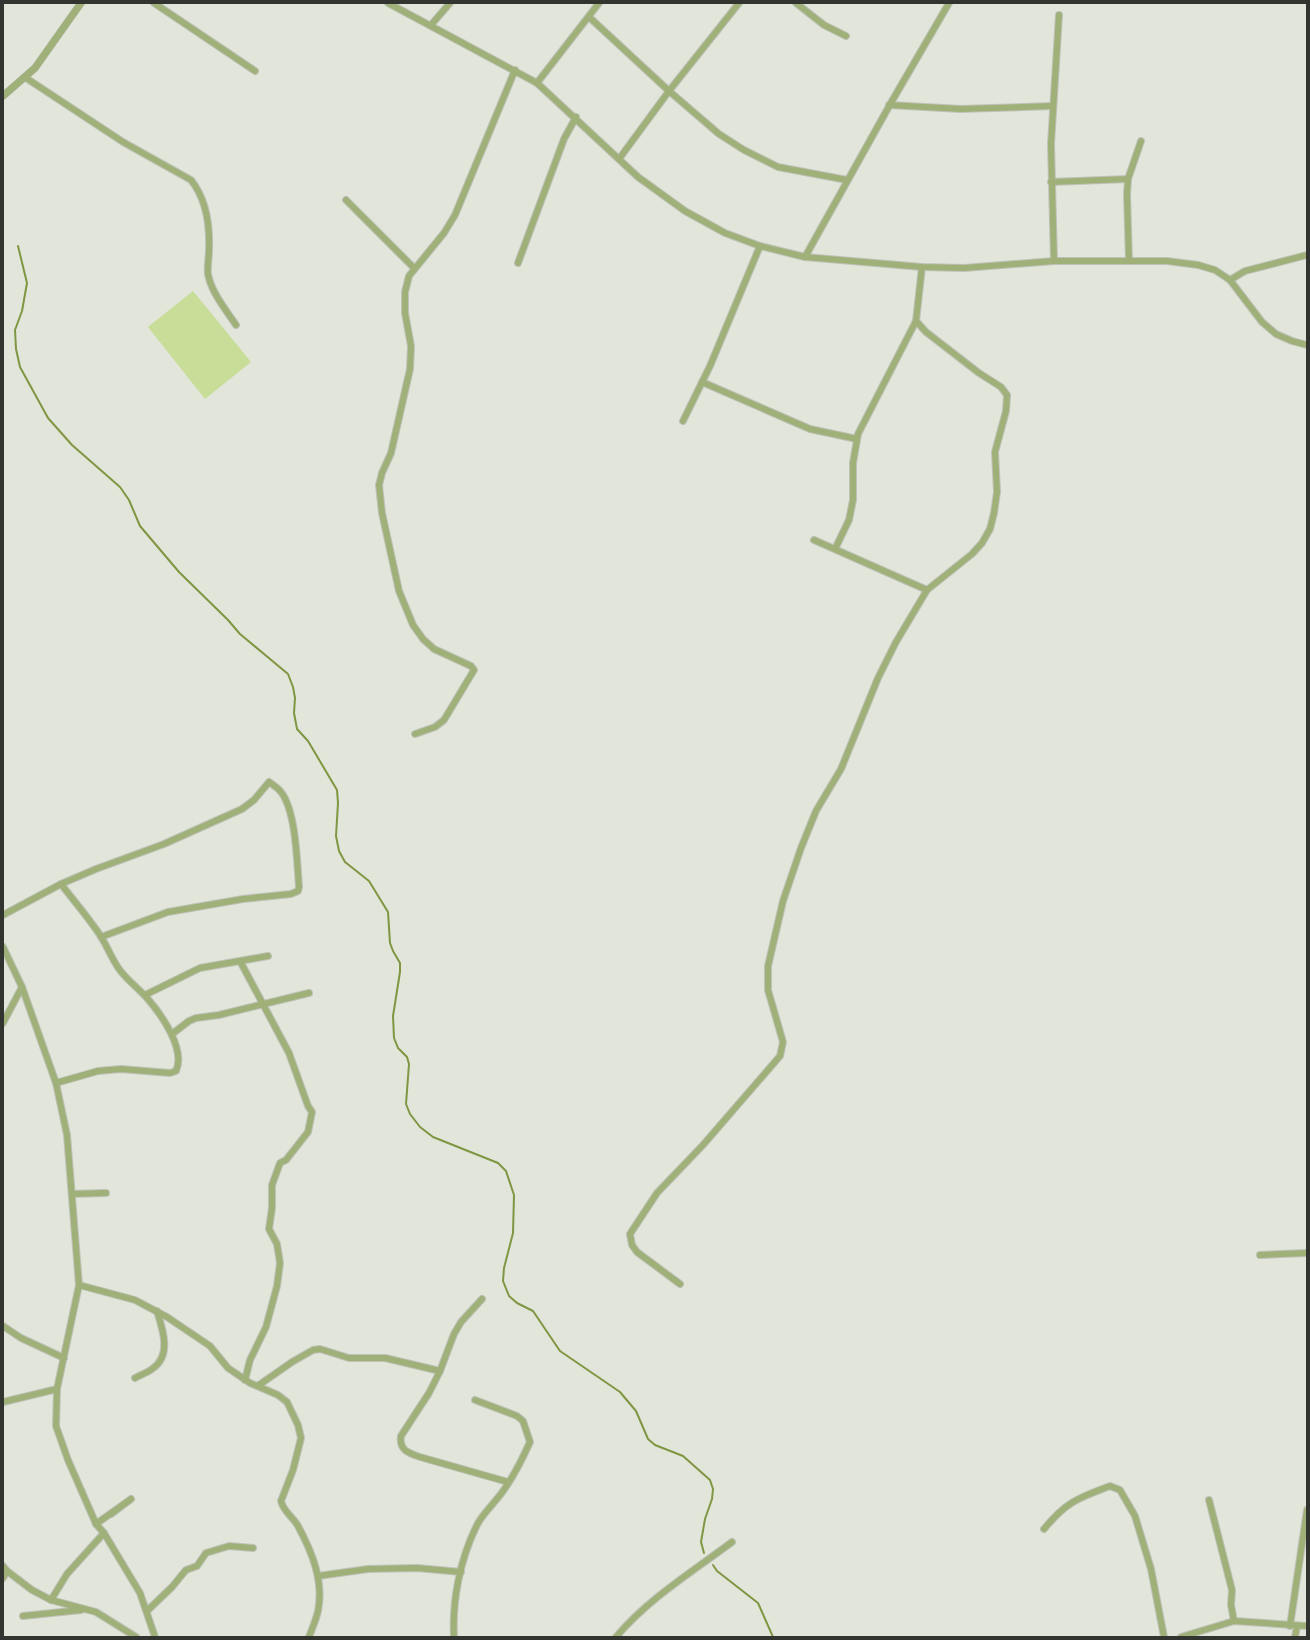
<svg xmlns="http://www.w3.org/2000/svg" width="1310" height="1640" font-family="'Noto Sans',sans-serif">
	<style>
		.pitch { fill: #c8dd98 }
		.lines { fill: none; stroke-linecap: round; stroke-linejoin: round }
		.stream { stroke: #7f9642; stroke-width: 2 }
		.minor-casing { stroke: #bfc2b8; stroke-width: 8 }
		.tertiary-casing { stroke: #bfc2b8; stroke-width: 8 }
		.minor { stroke: #9fb079; stroke-width: 6 }
		.tertiary { stroke: #9fb079; stroke-width: 7 }
	</style>
	<rect width="100%" height="100%" fill="#e2e5da"/>
	<polygon class="pitch" points="193,291 251,362 205,399 148,327"/>
	<g class="lines">
		<g class="stream">
			<polyline points="18,246 27,283 22,311 15,330 16,349 20,367 48,418 72,445 120,487 129,500 140,526 179,572 228,620 240,634 288,674 293,687 295,698 294,713 297,729 308,741 337,790 338,803 336,836 339,851 345,862 369,881 388,912 390,943 393,951 400,963 400,972 393,1016 394,1038 398,1048 407,1057 409,1064 406,1104 410,1114 420,1127 433,1137 498,1163 506,1171 514,1195 513,1233 504,1268 503,1281 509,1296 517,1303 533,1311 560,1351 620,1392 636,1411 648,1439 655,1445 683,1456 710,1480 713,1489 712,1499 705,1519 701,1542 704,1553"/>
			<polyline points="713,1565 717,1571 758,1603 773,1637"/>
		</g>
		<defs>
			<g id="minor">
				<polyline points="154,3 255,71"/>
				<polyline points="388,3 537,83 638,177 685,211 725,233 760,246 805,257 922,267 964,268 1054,261 1167,261 1198,265 1215,270 1230,280 1262,322 1276,334 1292,341 1307,345"/>
				<polyline points="796,3 824,25 846,36"/>
				<polyline points="589,17 669,91 719,134 744,150 778,167 847,180"/>
				<polyline points="431,25 450,3"/>
				<path d="M26,78L123,142L191,180C207,200 210,225 209,250C209,257 207,267 208,274C211,292 226,310 236,325"/>
				<polyline points="537,83 599,3"/>
				<polyline points="889,105 961,109 1053,106"/>
				<polyline points="619,159 669,91 739,3"/>
				<polyline points="1051,182 1128,179"/>
				<polyline points="346,200 414,268"/>
				<polyline points="805,257 892,101 949,3"/>
				<polyline points="1054,261 1051,144 1059,15"/>
				<polyline points="1129,261 1127,194 1128,179 1141,141"/>
				<polyline points="518,263 564,139 576,117"/>
				<polyline points="1230,280 1245,271 1307,255"/>
				<polyline points="702,382 810,429 857,439"/>
				<polyline points="683,421 710,366 760,246"/>
				<polyline points="814,540 927,590"/>
				<polyline points="835,549 849,520 853,500 853,463 858,434 916,321 922,267"/>
				<polyline points="415,734 435,727 444,720 474,670 471,666 434,649 423,639 413,625 399,591 382,513 379,485 382,473 391,453 410,369 411,346 405,313 405,292 409,276 444,233 455,215 515,70"/>
				<path d="M3,915L61,884L96,869L164,844L242,809L254,800L269,782C273,785 278,788 281,792C296,811 297,862 299,887L298,891L291,894L243,899L168,912L101,937"/>
				<polyline points="3,947 22,987 56,1083 67,1135 79,1285 57,1389 56,1426 68,1460 96,1524 104,1533 140,1593 155,1637"/>
				<polyline points="240,961 289,1053 308,1106 312,1112 308,1132 286,1160 280,1163 272,1185 272,1208 269,1229 277,1244 280,1263 277,1286 266,1327 250,1360 245,1380"/>
				<polyline points="145,995 200,968 268,956"/>
				<polyline points="3,1023 22,987"/>
				<polyline points="172,1034 189,1021 196,1018 219,1015 309,993"/>
				<path d="M56,1083L98,1071L121,1069L170,1073L176,1071C186,1049 161,1014 147,998C138,988 127,980 119,969C112,959 107,946 100,935C88,917 74,901 61,884"/>
				<polyline points="72,1194 106,1193"/>
				<polyline points="1260,1255 1307,1253"/>
				<polyline points="680,1284 637,1252 632,1245 630,1234 657,1193 703,1145 780,1056 783,1042 768,990 768,966 783,901 801,848 816,811 841,769 878,678 896,642 927,590 972,554 982,543 990,529 994,513 997,492 995,452 1006,411 1007,395 1001,387 979,373 926,332 916,321"/>
				<path d="M79,1285L135,1300L167,1317L210,1346L228,1368L250,1383L278,1395L287,1402L298,1425L301,1438L293,1470L281,1501C283,1511 293,1517 298,1526C312,1552 324,1581 318,1611C316,1620 312,1629 309,1637"/>
				<path d="M482,1299L461,1322L454,1334L440,1371L429,1393L401,1436C399,1450 408,1453 420,1457L508,1482"/>
				<polyline points="3,1326 21,1338 64,1358"/>
				<path d="M135,1378C140,1375 147,1373 152,1369C172,1356 163,1330 157,1311"/>
				<polyline points="259,1385 292,1362 313,1350 320,1349 349,1358 385,1358 440,1371"/>
				<polyline points="3,1402 57,1389"/>
				<polyline points="1209,1500 1232,1590 1231,1605 1234,1621"/>
				<polyline points="96,1524 131,1499 111,1514"/>
				<path d="M1044,1529C1066,1502 1078,1498 1110,1486L1120,1490L1135,1516L1151,1569L1164,1637"/>
				<polyline points="3,1566 7,1571 32,1590 51,1600 96,1612 136,1637"/>
				<polyline points="318,1576 368,1569 417,1568 461,1572"/>
				<polyline points="3,1578 7,1571"/>
				<polyline points="51,1600 67,1574 104,1533"/>
				<polyline points="147,1611 172,1587 186,1570 197,1566 206,1553 229,1546 253,1548"/>
				<polyline points="23,1616 81,1610"/>
				<polyline points="1290,1626 1307,1510"/>
				<path d="M454,1637C452,1601 460,1560 476,1527C481,1516 489,1509 496,1500C510,1484 521,1462 530,1442L523,1421L517,1416L475,1400"/>
				<path d="M616,1637C648,1599 692,1572 732,1542"/>
				<polyline points="1181,1637 1234,1621 1307,1626"/>
				<polyline points="1295,1637 1297,1626"/>
			</g>
			<polyline id="tertiary" points="3,96 35,68 81,3"/>
		</defs>
		<use href="#minor" class="minor-casing"/>
		<use href="#tertiary" class="tertiary-casing"/>
		<use href="#minor" class="minor"/>
		<use href="#tertiary" class="tertiary"/>
	</g>
	<rect width="1310" height="1640" fill="none" stroke="#323430" stroke-width="8"/>
</svg>
